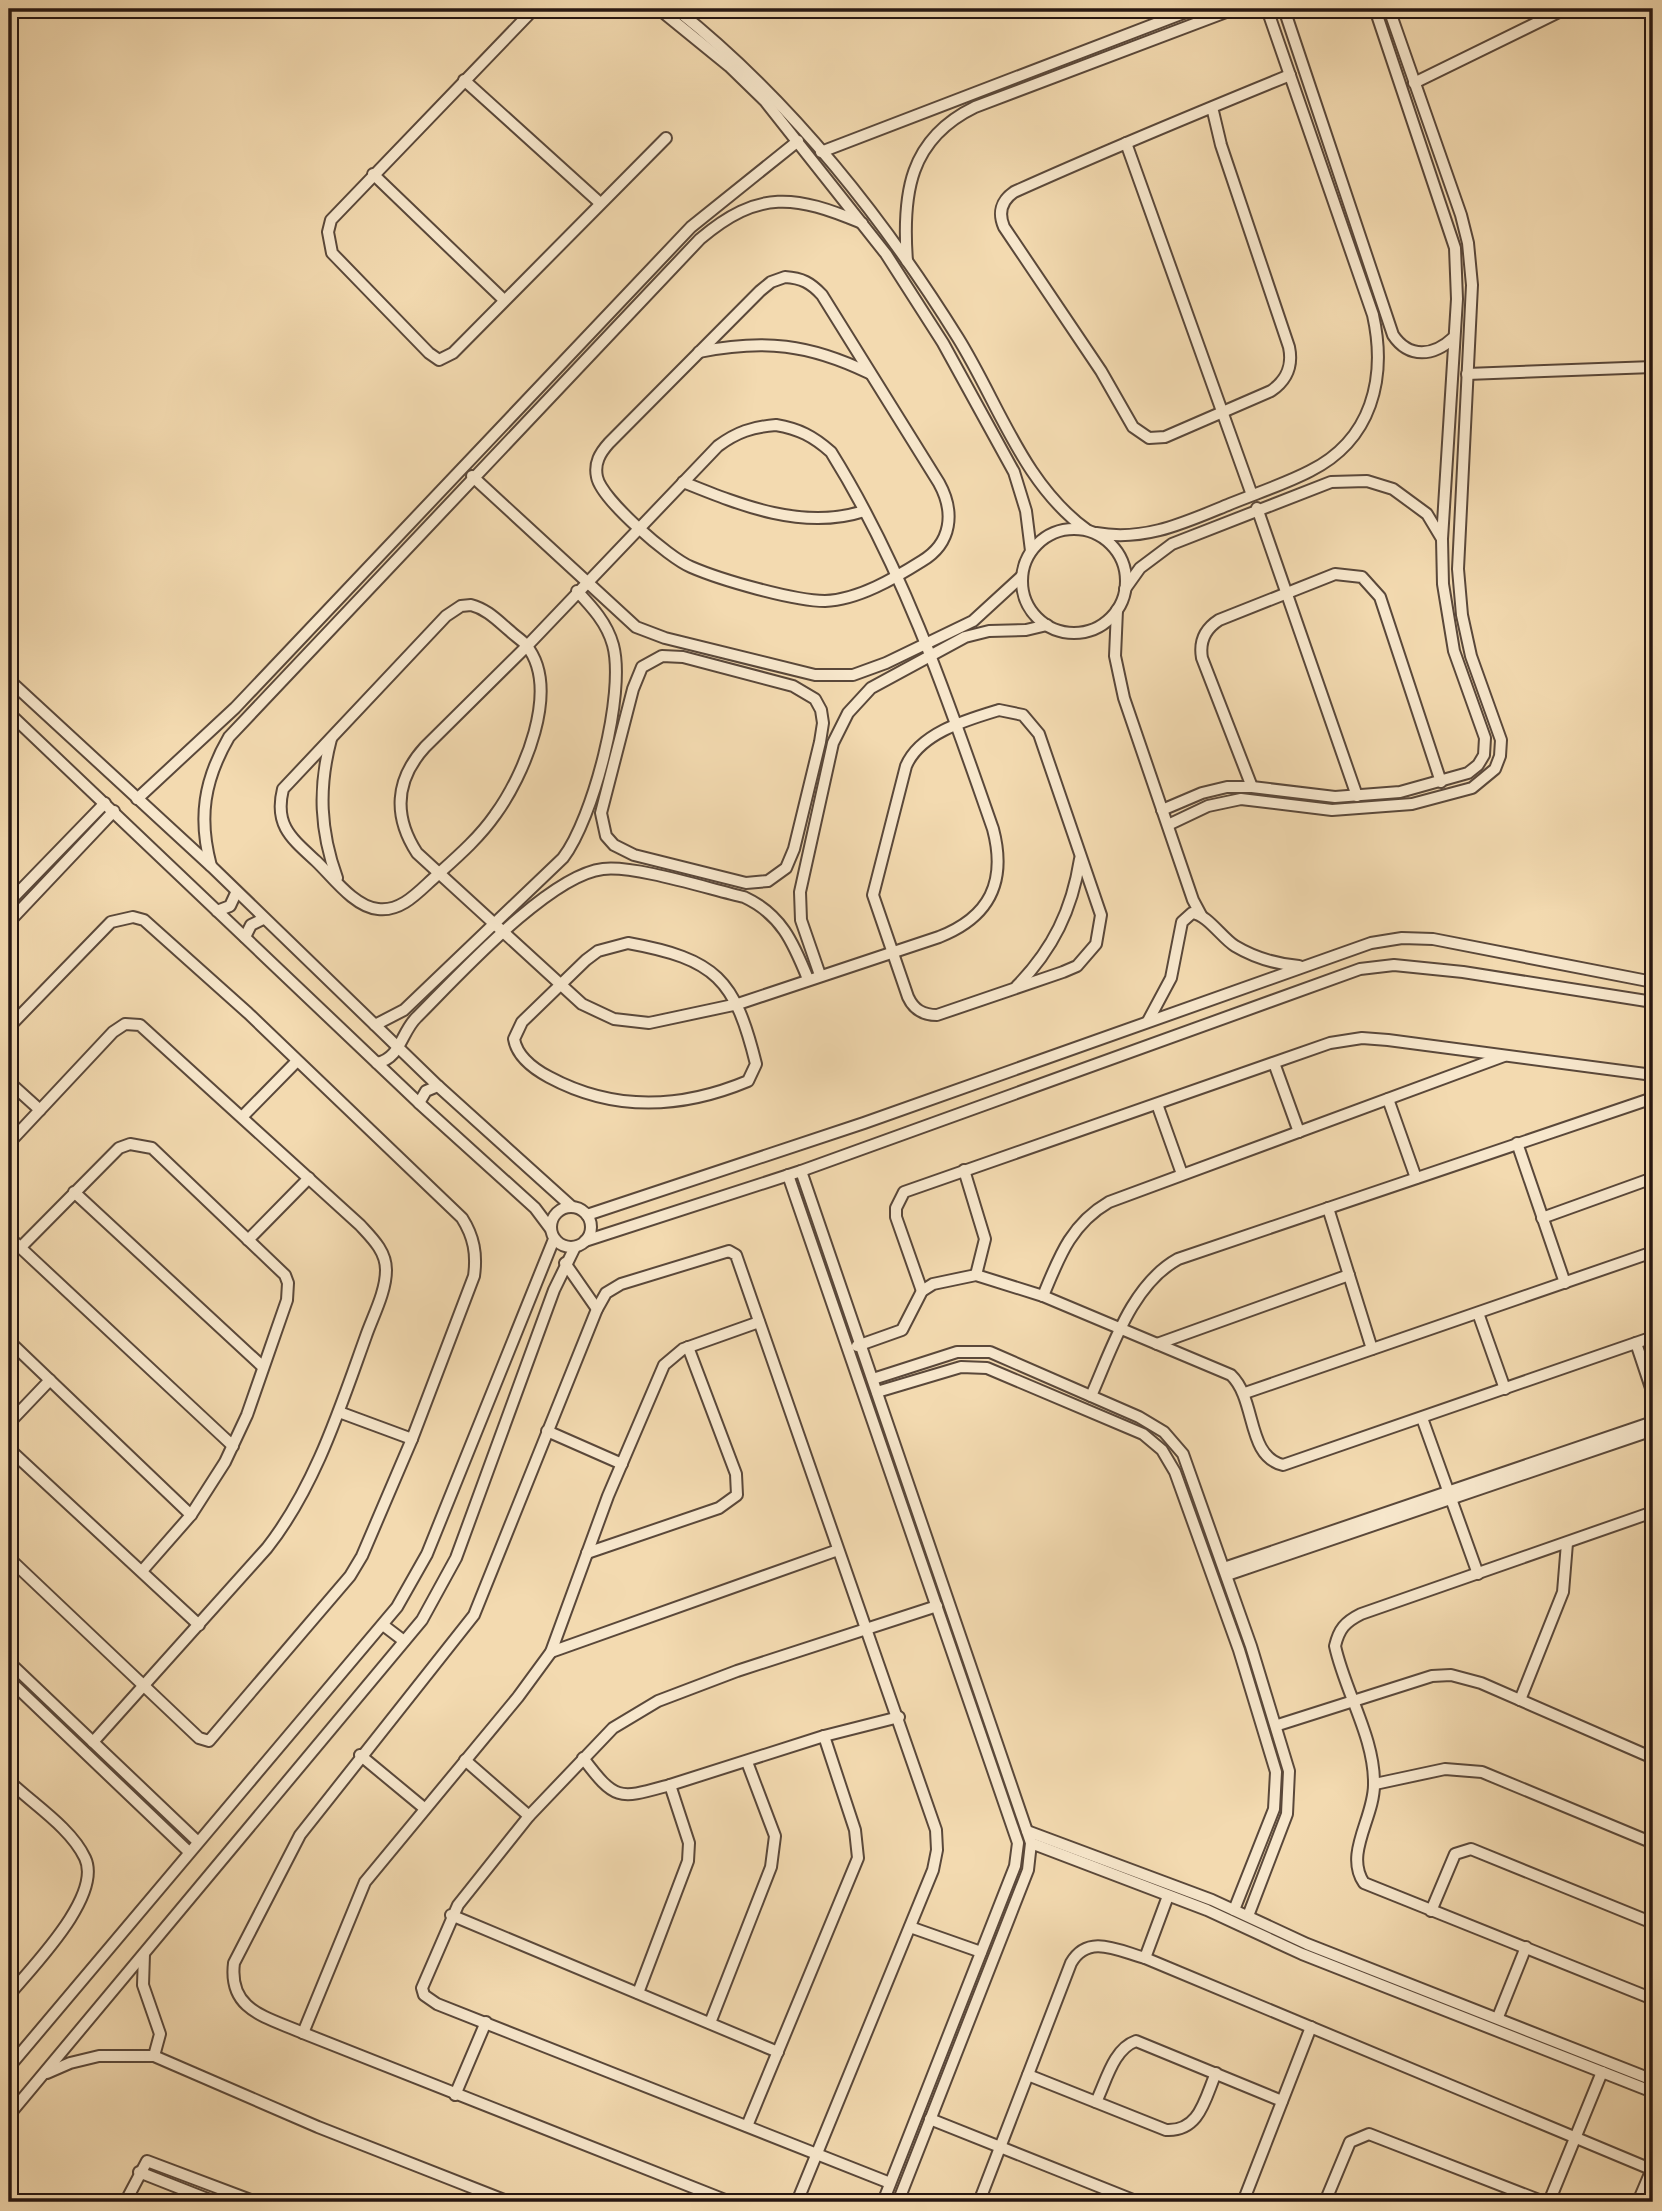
<svg xmlns="http://www.w3.org/2000/svg" width="1662" height="2211" font-family="'Gentium Book Plus',serif">
	<style>
		.lines { fill: none; stroke-linecap: round; stroke-linejoin: round }
		.minor-casing { stroke: #5a483a; stroke-width: 14 }
		.minor { stroke: #f7e7cc; stroke-width: 10 }
	</style>
	<rect width="100%" height="100%" fill="#f3dab0"/>
	<filter id="stains"><feTurbulence type="fractalNoise" baseFrequency=".00286" numOctaves="4"/><feColorMatrix values="0 0 0 0 .2 0 0 0 0 .09 0 0 0 0 .02 0 0 0 .5 -.17"/></filter>
	<radialGradient id="worn" r=".72"><stop offset=".6" stop-color="#630" stop-opacity="0"/><stop offset="1" stop-color="#630" stop-opacity=".3"/></radialGradient>
	<g class="lines">
		<defs>
			<g id="minor">
				<polyline points="534,9 331,220 328,232 332,253 429,353 439,360 453,353 666,138"/>
				<polyline points="659,9 729,66 765,101 886,254 943,343 1014,472 1026,511 1031,551"/>
				<path d="M676,9C789,99 882,216 958,338C999,404 1023,484 1087,530"/>
				<path d="M1284,9L1393,335C1409,359 1434,356 1453,338"/>
				<polyline points="464,80 600,203"/>
				<polyline points="1414,83 1565,9"/>
				<path d="M1212,107L1221,145L1289,347C1293,366 1287,380 1271,391L1165,437L1149,438L1133,427L1101,371L1004,227C998,213 1001,201 1014,192C1105,151 1197,113 1290,75"/>
				<polyline points="1126,143 1252,495"/>
				<polyline points="821,152 1194,9"/>
				<polyline points="373,174 504,300"/>
				<path d="M907,261C902,194 909,139 975,107L1234,9"/>
				<path d="M785,277C802,278 811,283 822,295L939,483C955,512 952,543 922,561C895,578 858,600 825,601C794,601 721,580 691,567C669,558 601,499 597,477C594,463 600,453 609,443L760,291L771,282Z"/>
				<path d="M699,352C764,339 809,344 869,373"/>
				<polyline points="1467,374 1653,367"/>
				<path d="M776,425C799,429 813,436 831,452C904,569 948,700 993,829C1007,882 990,917 939,937L738,1004L649,1023L614,1019L582,1004L417,853C393,816 395,780 425,747L527,646L718,446C737,432 752,427 776,425Z"/>
				<polyline points="472,476 636,627 665,638 815,675 853,675 886,663 973,621 1022,576"/>
				<path d="M683,482C740,505 803,531 864,511"/>
				<polyline points="1257,508 1357,796"/>
				<circle cx="1074" cy="581" r="52"/>
				<path d="M1096,533C1145,542 1186,522 1230,504C1257,493 1285,484 1310,471C1372,440 1387,378 1373,315L1267,9"/>
				<polyline points="1125,589 1140,568 1172,544 1331,482 1367,481 1393,489 1427,514 1442,539"/>
				<path d="M471,605C487,609 498,621 510,631C515,636 522,640 526,645C562,689 523,777 495,815C479,838 457,857 436,876C419,891 402,912 378,909C354,907 332,876 316,861C291,838 274,825 283,789L446,616L461,606Z"/>
				<polyline points="1117,610 1115,656 1124,698 1193,900 1201,915"/>
				<polygon points="662,656 683,657 793,686 815,699 821,710 823,723 820,742 794,849 786,868 768,881 746,883 634,855 614,845 606,836 601,813 633,689 642,667"/>
				<polyline points="9,680 211,866 438,1086 572,1207"/>
				<path d="M999,710L1023,715L1039,734L1101,915L1096,944L1077,966L1063,972L937,1015C923,1015 914,1010 908,997L873,895L906,766C920,733 966,720 999,710Z"/>
				<polyline points="9,713 419,1103 535,1208 550,1228"/>
				<path d="M331,739C318,788 320,831 337,878"/>
				<path d="M1252,787L1202,658C1199,641 1205,629 1219,620L1335,574L1362,577L1380,597L1441,782"/>
				<polyline points="137,799 235,708 691,227 798,141"/>
				<polyline points="1162,810 1202,793 1227,787 1252,787 1335,797 1400,792 1468,773 1478,765 1484,755 1485,738 1454,651 1443,584 1442,539 1457,299 1455,248 1375,9"/>
				<polyline points="1168,825 1208,806 1241,799 1332,810 1412,804 1472,788 1495,769 1500,756 1501,740 1471,656 1462,615 1458,569 1472,285 1468,243 1461,215 1389,9"/>
				<path d="M211,866C198,818 204,780 229,737L700,239C759,189 795,195 862,223"/>
				<polyline points="9,902 105,803"/>
				<polyline points="217,911 230,906 236,893"/>
				<polyline points="9,922 114,811"/>
				<polyline points="245,937 251,925 263,919"/>
				<path d="M628,943C716,959 735,979 756,1064L748,1081C681,1109 614,1112 549,1077C534,1069 517,1056 514,1039L522,1022L586,960L598,951Z"/>
				<polyline points="820,975 801,920 800,892 833,743 848,713 871,688 965,637 989,631 1026,630 1047,625"/>
				<path d="M1017,986C1053,949 1072,910 1080,859"/>
				<path d="M1148,1021L1171,978L1182,922L1192,913C1207,914 1222,938 1235,946C1255,958 1276,964 1299,966"/>
				<path d="M375,1025L404,1010L563,858C593,819 626,693 613,645C607,623 592,607 577,591"/>
				<path d="M9,1027L111,922L133,917L144,920L248,1013L462,1218C474,1237 477,1254 474,1276L412,1439L362,1556L350,1576L209,1741L199,1738L9,1558"/>
				<path d="M377,1063C401,1058 401,1032 417,1017C457,977 549,875 603,869C635,865 709,889 744,897C781,914 793,942 808,979"/>
				<polyline points="1274,1063 1299,1132"/>
				<polyline points="9,1082 40,1110"/>
				<polyline points="1388,1099 1416,1178"/>
				<polyline points="419,1103 426,1091 438,1086"/>
				<polyline points="1157,1104 1182,1174"/>
				<polyline points="242,1117 297,1061"/>
				<path d="M9,1143L113,1032L125,1024L140,1025L360,1225C372,1238 386,1251 386,1270C386,1292 373,1316 366,1336C340,1408 315,1487 267,1548L93,1742"/>
				<polyline points="1517,1143 1565,1283"/>
				<polyline points="964,1170 985,1239 976,1275"/>
				<polyline points="801,1171 1031,1843 1028,1870 898,2202"/>
				<polyline points="788,1175 1018,1843 1015,1866 883,2202"/>
				<polyline points="74,1192 262,1366"/>
				<circle cx="571" cy="1227" r="20"/>
				<polyline points="1328,1208 1372,1349"/>
				<polyline points="587,1215 864,1123 1371,943 1402,938 1433,939 1653,982"/>
				<polyline points="1542,1218 1653,1178"/>
				<polyline points="9,1237 233,1446"/>
				<polyline points="248,1240 309,1178"/>
				<polyline points="585,1241 801,1171 1360,969 1394,965 1463,972 1653,1002"/>
				<polyline points="20,1248 119,1148 130,1144 152,1148 285,1275 288,1283 287,1300 247,1415 225,1462 191,1515 142,1571"/>
				<polyline points="565,1263 597,1309"/>
				<polyline points="922,1291 896,1217 896,1208 904,1192 1330,1043 1362,1038 1388,1040 1653,1075"/>
				<path d="M1043,1296C1059,1257 1071,1224 1109,1202L1504,1056"/>
				<polyline points="1478,1313 1505,1389"/>
				<polyline points="9,1341 191,1515"/>
				<polyline points="1636,1343 1653,1394"/>
				<polyline points="1157,1344 1349,1275"/>
				<path d="M857,1346L902,1330L922,1291L933,1284L976,1275L1043,1296L1231,1375C1257,1400 1246,1456 1283,1465L1653,1337"/>
				<polyline points="873,1379 957,1352 990,1352 1139,1417 1164,1432 1183,1454 1251,1646 1289,1771 1287,1814 1248,1916"/>
				<polyline points="877,1392 961,1367 987,1368 1143,1434 1162,1450 1175,1472 1239,1650 1276,1772 1274,1809 1234,1910"/>
				<polyline points="1245,1393 1653,1252"/>
				<path d="M1091,1396C1112,1349 1131,1285 1178,1259L1653,1098"/>
				<polyline points="339,1412 412,1439"/>
				<polyline points="1422,1418 1478,1574"/>
				<polyline points="9,1423 50,1380"/>
				<polyline points="547,1431 622,1464"/>
				<polyline points="9,1449 199,1625"/>
				<path d="M1653,1512L1361,1614C1345,1622 1339,1629 1335,1646C1345,1692 1375,1738 1374,1785C1374,1818 1344,1854 1364,1883L1653,1999"/>
				<polyline points="587,1553 719,1508 737,1495 736,1474 688,1347"/>
				<polyline points="1224,1568 1653,1422"/>
				<polyline points="1227,1575 1653,1430"/>
				<polyline points="383,1625 404,1641"/>
				<polyline points="551,1652 838,1550"/>
				<polyline points="9,1662 197,1841"/>
				<polyline points="9,1680 188,1851"/>
				<polyline points="1520,1700 1563,1592 1567,1543"/>
				<polyline points="1278,1725 1432,1676 1451,1675 1481,1683 1653,1758"/>
				<polyline points="360,1755 424,1808"/>
				<polyline points="1648,1755 1653,1742"/>
				<path d="M583,1758C616,1802 619,1799 670,1785L689,1843L688,1861L638,1993"/>
				<polyline points="465,1760 529,1816"/>
				<path d="M9,1781C33,1804 71,1828 85,1858C103,1896 32,1967 9,1995"/>
				<polyline points="1375,1784 1445,1769 1482,1772 1653,1843"/>
				<polyline points="670,1785 824,1736 899,1717"/>
				<polyline points="1027,1831 1212,1900 1307,1944 1653,2080"/>
				<polyline points="1031,1843 1207,1910 1302,1954 1653,2092"/>
				<polyline points="1431,1911 1455,1854 1471,1849 1653,1923"/>
				<polyline points="451,1915 778,2052"/>
				<polyline points="910,1927 981,1952"/>
				<polyline points="144,1954 143,1985 160,2034 154,2056"/>
				<polyline points="1145,1958 1168,1896"/>
				<polyline points="1498,2017 1526,1947"/>
				<polyline points="710,2023 771,1867 775,1836 747,1762"/>
				<polyline points="303,2033 365,1882 518,1697 551,1652 608,1496 664,1365 683,1349 759,1322"/>
				<polyline points="9,2067 397,1607 427,1554 554,1239"/>
				<polyline points="47,2073 70,2063 99,2056 154,2056 318,2127 509,2202"/>
				<path d="M1028,2075L1166,2130C1200,2132 1205,2098 1216,2073"/>
				<polyline points="455,2095 486,2022"/>
				<path d="M1096,2102C1106,2082 1113,2049 1136,2041L1282,2101"/>
				<polyline points="9,2115 422,1620 456,1558 554,1290 575,1247"/>
				<polyline points="930,2119 1138,2202"/>
				<polyline points="747,2126 858,1858 855,1830 824,1736"/>
				<polyline points="139,2172 215,2202"/>
				<polyline points="890,2183 437,2004 424,1995 422,1988 458,1905 529,1816 613,1728 658,1701 737,1671 937,1606"/>
				<polyline points="128,2197 147,2161 256,2202"/>
				<path d="M730,2202L303,2033C267,2017 228,2011 234,1963L300,1835L474,1615L597,1309L606,1293L621,1284L729,1251L736,1255L936,1830L937,1850L933,1870L797,2202"/>
				<path d="M979,2202L1071,1963C1088,1933 1119,1951 1145,1958L1653,2170"/>
				<polyline points="1243,2202 1311,2027"/>
				<polyline points="1325,2202 1350,2142 1369,2134 1544,2202"/>
				<polyline points="1549,2202 1602,2072"/>
				<polyline points="1638,2202 1652,2169"/>
			</g>
		</defs>
		<use href="#minor" class="minor-casing"/>
		<use href="#minor" class="minor"/>
	</g>
	<rect width="1662" height="2211" fill="none" stroke="#f3dab0" stroke-width="35"/>
	<rect x="10" y="10" width="1641" height="2190" fill="none" stroke="#271712" stroke-width="3.5"/>
	<rect x="18" y="18" width="1627" height="2176" fill="none" stroke="#271712" stroke-width="2"/>
	<rect width="100%" height="100%" filter="url(#stains)"/>
	<rect width="100%" height="100%" fill="url(#worn)"/>
</svg>
